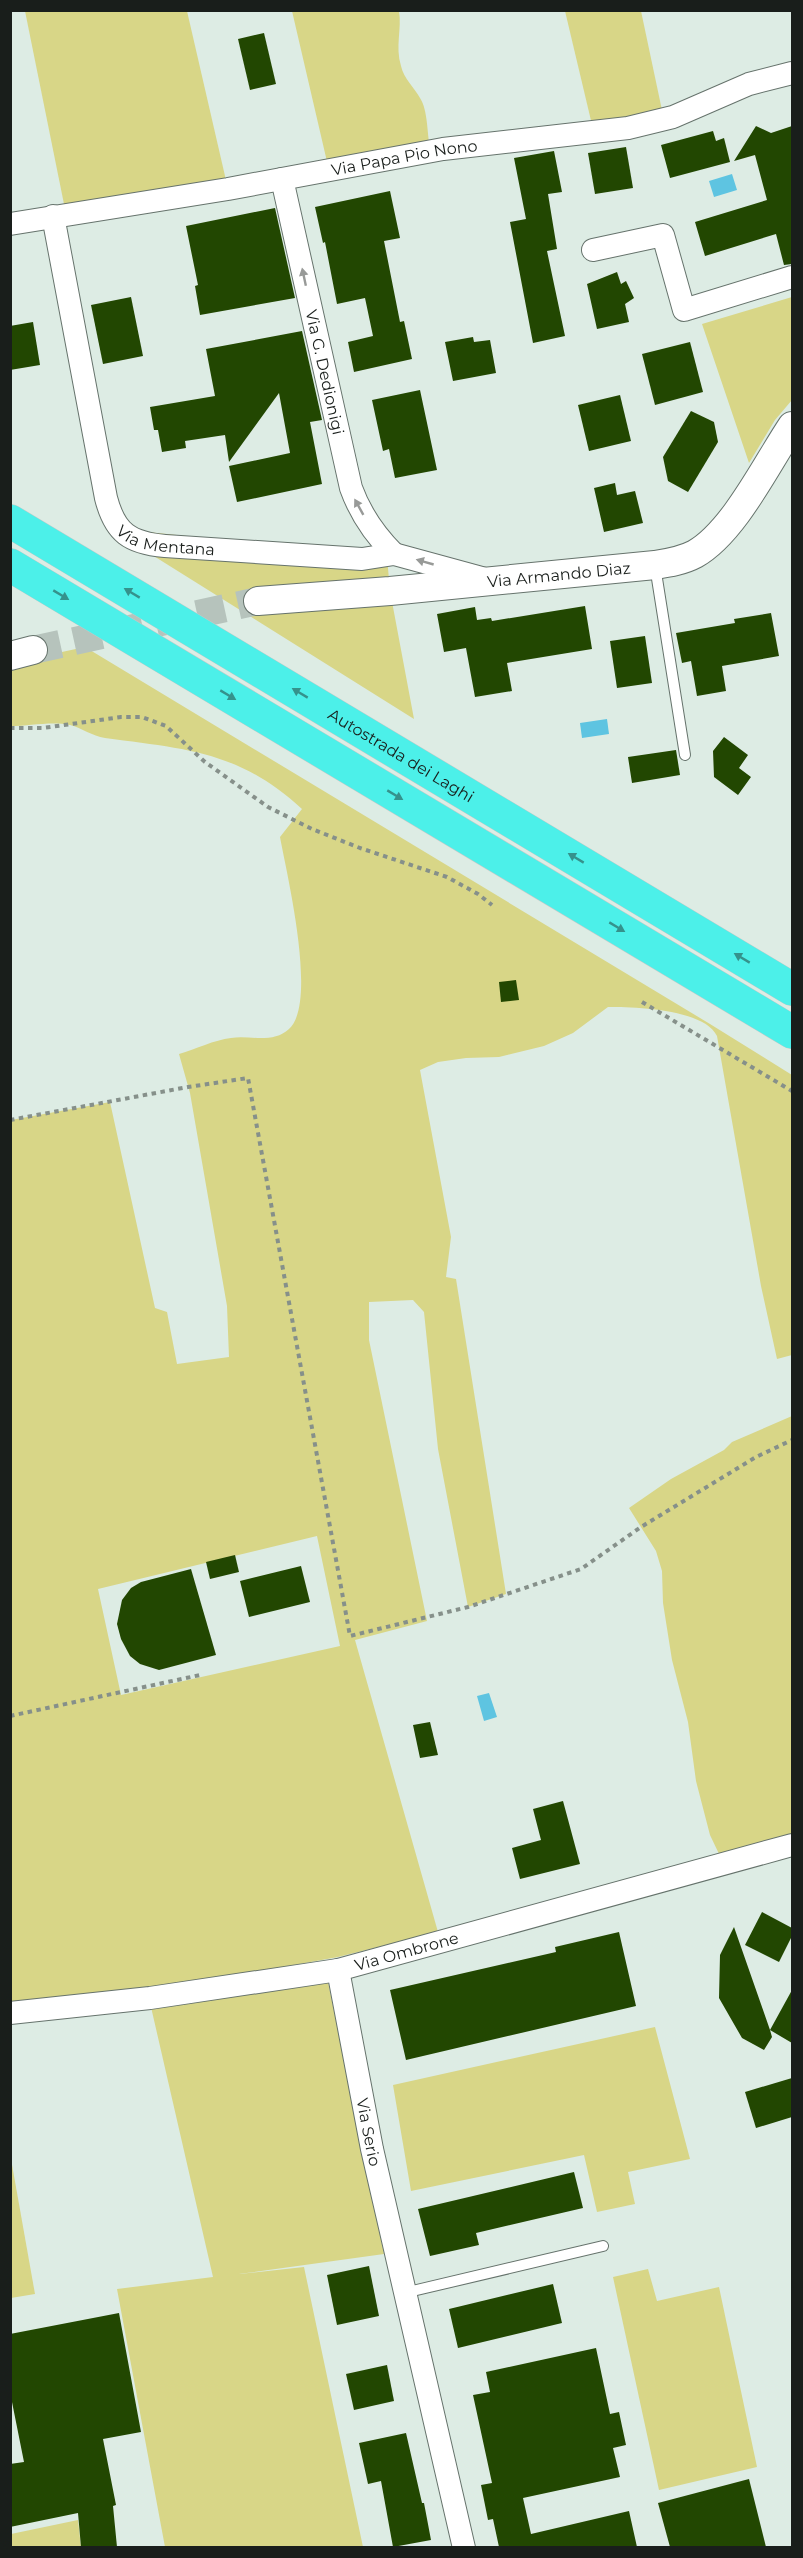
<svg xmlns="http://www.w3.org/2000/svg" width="803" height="2558" font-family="Montserrat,sans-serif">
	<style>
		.green { fill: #d8d687; fill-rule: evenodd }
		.water { fill: #5ec4e1 }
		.building { fill: #224701 }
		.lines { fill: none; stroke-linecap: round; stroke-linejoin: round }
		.tertiary-tunnel { stroke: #b6c3bc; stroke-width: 28; stroke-dasharray: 28 14; stroke-linecap: butt }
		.service-casing { stroke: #66736c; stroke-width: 12 }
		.minor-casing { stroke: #66736c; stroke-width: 24 }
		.tertiary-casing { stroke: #66736c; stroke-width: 30 }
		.motorway-casing { stroke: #c8c9c8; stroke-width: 34 }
		.path { stroke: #86908a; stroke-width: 4; stroke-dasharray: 4.5 4.5; stroke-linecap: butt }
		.service { stroke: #fff; stroke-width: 10 }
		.minor { stroke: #fff; stroke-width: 22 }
		.tertiary { stroke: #fff; stroke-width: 28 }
		.motorway { stroke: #4cf0e9; stroke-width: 33 }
		.oneway { fill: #989a98 }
		.oneway2 { fill: #35928c }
		.labels { text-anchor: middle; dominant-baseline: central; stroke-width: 6; stroke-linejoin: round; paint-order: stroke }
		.street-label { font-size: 16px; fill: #191e1b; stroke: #ddece4 }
	</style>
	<rect width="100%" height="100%" fill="#ddece4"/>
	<g class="green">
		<polygon points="25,11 187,11 228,189 66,214"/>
		<path d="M292,11H399C402,29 395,46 401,66C404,79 414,87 420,98C428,110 427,134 430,148L328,166Z"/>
		<polygon points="565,11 641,11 663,115 593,129"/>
		<polygon points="792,297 792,400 775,420 749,463 702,324"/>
		<polygon points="109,528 387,557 390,591 414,719"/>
		<path d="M85,647L710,1024L792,1075V1355L777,1359L761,1286L717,1036C704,1009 635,1007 608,1007L573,1033L544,1046L499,1057L466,1058L438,1062L420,1070L451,1237L446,1277L456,1279L506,1594L468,1607L438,1449L424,1312L413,1300L369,1302V1340L427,1621L355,1640L438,1932L338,1957L150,1991L11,2004V1120L110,1102L155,1308L167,1312L177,1364L229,1357L227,1306L190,1093L179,1054C196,1049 214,1040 231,1038C250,1035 273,1044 289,1029C318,1003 287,875 280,837L302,809C239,751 186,749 105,738C92,736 82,728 70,725C52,721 29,726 11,726V663ZM317,1536L340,1646L121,1695L98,1589Z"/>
		<polygon points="792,1416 792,1837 720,1856 710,1835 696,1781 688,1722 672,1660 663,1603 662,1571 656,1551 629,1508 671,1479 724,1450 732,1442"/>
		<polygon points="328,1982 384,2254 239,2274 304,2267 363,2547 165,2547 117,2289 213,2277 151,2007"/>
		<polygon points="655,2027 690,2159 628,2172 635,2204 597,2212 584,2155 411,2191 393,2085"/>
		<polygon points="11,2159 35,2294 11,2298 10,2298"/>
		<polygon points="648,2269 657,2301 719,2287 757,2467 659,2490 613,2277"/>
		<polygon points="78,2520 81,2547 11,2547 11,2534"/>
	</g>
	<g class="water">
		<polygon points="732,174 737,190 714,197 709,181"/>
		<polygon points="607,719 609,734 582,738 580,723"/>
		<polygon points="489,1693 497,1717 484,1721 477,1696"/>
	</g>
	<g class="building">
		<polygon points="264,33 276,84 250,90 238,39"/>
		<polygon points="756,126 771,133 792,126 792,264 784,265 776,234 705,256 695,222 767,200 755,155 734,161"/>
		<polygon points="713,131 716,141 724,138 730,162 670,178 661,145"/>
		<polygon points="626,147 633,188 595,194 588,153"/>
		<polygon points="554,151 562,192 548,194 557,249 547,251 565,336 533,343 510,222 526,219 514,158"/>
		<polygon points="390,191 400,238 384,241 400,322 404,321 412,359 354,372 348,342 373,336 365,298 337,304 325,242 323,243 315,207"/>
		<polygon points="275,208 295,298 200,315 195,286 198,285 186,226"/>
		<polygon points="617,272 621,284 626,281 634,298 625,304 629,322 597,329 587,284"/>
		<polygon points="131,297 143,356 103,364 91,305"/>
		<polygon points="33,322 40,365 10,370 10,326"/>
		<polygon points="302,331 322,420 310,422 322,484 237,502 229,466 290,453 279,393 229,462 225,435 185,441 186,448 162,452 158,430 154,430 150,407 215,396 206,349"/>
		<polygon points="473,337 474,342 490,340 496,373 453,381 445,342"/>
		<polygon points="690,342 703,392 655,405 642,354"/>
		<polygon points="420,390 437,470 395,478 389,449 383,451 372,400"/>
		<polygon points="620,395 631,441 589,451 578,405"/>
		<polygon points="691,411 714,422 718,442 688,492 668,481 663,457"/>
		<polygon points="615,483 617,495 635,491 643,523 604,532 594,488"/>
		<polygon points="585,606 592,649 507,663 512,691 475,697 466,648 444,652 437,614 475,607 477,620 491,618 492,621"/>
		<polygon points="771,613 779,656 722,666 726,691 697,696 691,661 682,663 676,633 735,623 734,619"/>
		<polygon points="645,636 652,683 617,688 610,641"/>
		<polygon points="724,737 748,755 739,768 751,777 738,795 714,777 713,751"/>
		<polygon points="676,750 680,775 632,783 628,757"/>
		<polygon points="516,980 519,1000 501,1002 499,982"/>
		<polygon points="235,1555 239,1572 210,1579 206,1562"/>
		<polygon points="301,1566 310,1602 249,1617 240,1581"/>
		<polygon points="191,1569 216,1655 159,1670 140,1664 130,1656 121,1639 117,1624 122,1600 131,1588 141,1582"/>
		<polygon points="430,1722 438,1755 420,1758 413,1725"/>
		<polygon points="563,1801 580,1864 520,1879 512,1848 541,1840 533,1809"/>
		<polygon points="762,1912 792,1928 792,1936 779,1962 745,1945"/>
		<polygon points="734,1927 770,2030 792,1990 792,2043 770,2030 772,2037 764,2050 742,2038 719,1998 720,1955"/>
		<polygon points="619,1932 636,2006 406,2060 390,1990 556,1952 555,1947"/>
		<polygon points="792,2078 792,2117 756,2128 745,2092"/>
		<polygon points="574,2172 583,2208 476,2233 479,2245 430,2256 418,2209"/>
		<polygon points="369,2266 379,2316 337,2325 327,2275"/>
		<polygon points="553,2284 562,2323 458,2348 449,2309"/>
		<polygon points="119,2313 141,2432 103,2439 116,2505 113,2506 117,2547 81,2547 78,2513 10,2527 10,2464 24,2462 10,2392 10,2334"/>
		<polygon points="596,2348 610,2414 619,2412 626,2445 613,2448 620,2477 523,2498 531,2534 629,2511 637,2547 499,2547 493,2519 488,2520 481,2485 492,2483 473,2395 490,2392 486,2372"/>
		<polygon points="387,2365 394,2401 354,2410 346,2374"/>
		<polygon points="406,2433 422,2503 424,2503 431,2540 393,2547 381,2481 368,2484 359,2443"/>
		<polygon points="749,2479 766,2547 670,2547 658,2503"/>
	</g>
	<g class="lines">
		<polyline class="tertiary-tunnel" points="33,650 258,601"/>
		<defs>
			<g id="service">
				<polyline points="655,566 685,755"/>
				<polyline points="404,2293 603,2246"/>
			</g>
			<g id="minor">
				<path id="s1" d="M282,179L351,488C360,513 375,535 394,554"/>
				<path id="s2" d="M53,216L106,498C115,533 130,543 165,546L362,559L394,554L482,578"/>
				<path id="s3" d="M10,224L228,189L443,149L628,128L673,117L749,84L792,73"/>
				<polyline points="593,250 663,235 684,310 792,277"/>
				<path id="s4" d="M338,1970L372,2149L464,2548"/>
				<path id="s5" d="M10,2013L150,1998L338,1970L792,1845"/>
			</g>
			<g id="tertiary">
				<path id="s6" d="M258,601L390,591L655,565C668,563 682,561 695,554C734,532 767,463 792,426"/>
				<polyline points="10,656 33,650"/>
			</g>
			<g id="motorway">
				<path id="s7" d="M10,521L792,989"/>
				<polyline points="10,565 792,1032"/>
			</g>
		</defs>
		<use href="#service" class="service-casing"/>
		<use href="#minor" class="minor-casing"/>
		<use href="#tertiary" class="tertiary-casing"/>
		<use href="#motorway" class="motorway-casing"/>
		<g class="path">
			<polyline points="10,728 43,728 121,717 142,717 166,726 205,762 268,807 312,829 360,848 447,877 478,894 492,905"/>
			<polyline points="642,1002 792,1091"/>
			<polyline points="10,1120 188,1087 248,1078 350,1636 468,1607 581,1569 641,1527 756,1457 792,1440"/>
			<polyline points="10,1716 200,1675"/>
		</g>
		<use href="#service" class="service"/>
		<use href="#minor" class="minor"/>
		<use href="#tertiary" class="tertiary"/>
		<use href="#motorway" class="motorway"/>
	</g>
	<defs><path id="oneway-solid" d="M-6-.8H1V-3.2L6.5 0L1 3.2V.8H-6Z" transform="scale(1.5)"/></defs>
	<g class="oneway">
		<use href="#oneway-solid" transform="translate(304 277) rotate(-102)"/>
		<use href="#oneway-solid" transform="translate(359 507) rotate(-119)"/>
		<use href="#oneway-solid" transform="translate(425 562) rotate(-164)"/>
	</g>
	<g class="oneway2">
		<use href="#oneway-solid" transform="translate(132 593) rotate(-149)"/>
		<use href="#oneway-solid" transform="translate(61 595) rotate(31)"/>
		<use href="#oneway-solid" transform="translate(300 693) rotate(-149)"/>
		<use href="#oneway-solid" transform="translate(228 695) rotate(31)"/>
		<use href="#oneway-solid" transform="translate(395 795) rotate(31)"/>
		<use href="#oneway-solid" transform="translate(576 858) rotate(-149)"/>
		<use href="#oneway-solid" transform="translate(617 927) rotate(31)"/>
		<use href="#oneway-solid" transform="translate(742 958) rotate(-149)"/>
	</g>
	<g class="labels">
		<g class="street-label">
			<text stroke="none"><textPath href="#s3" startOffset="400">Via Papa Pio Nono</textPath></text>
			<text stroke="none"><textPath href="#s1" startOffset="198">Via G. Dedionigi</textPath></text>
			<text stroke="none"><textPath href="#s2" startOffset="370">Via Mentana</textPath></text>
			<text stroke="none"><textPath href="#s6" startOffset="302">Via Armando Diaz</textPath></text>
			<text stroke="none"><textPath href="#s7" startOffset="456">Autostrada dei Laghi</textPath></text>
			<text stroke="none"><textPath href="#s5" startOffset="402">Via Ombrone</textPath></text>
			<text stroke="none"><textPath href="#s4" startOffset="165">Via Serio</textPath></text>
		</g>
	</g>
	<rect width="803" height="2558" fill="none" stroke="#191e1b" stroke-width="24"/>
</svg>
